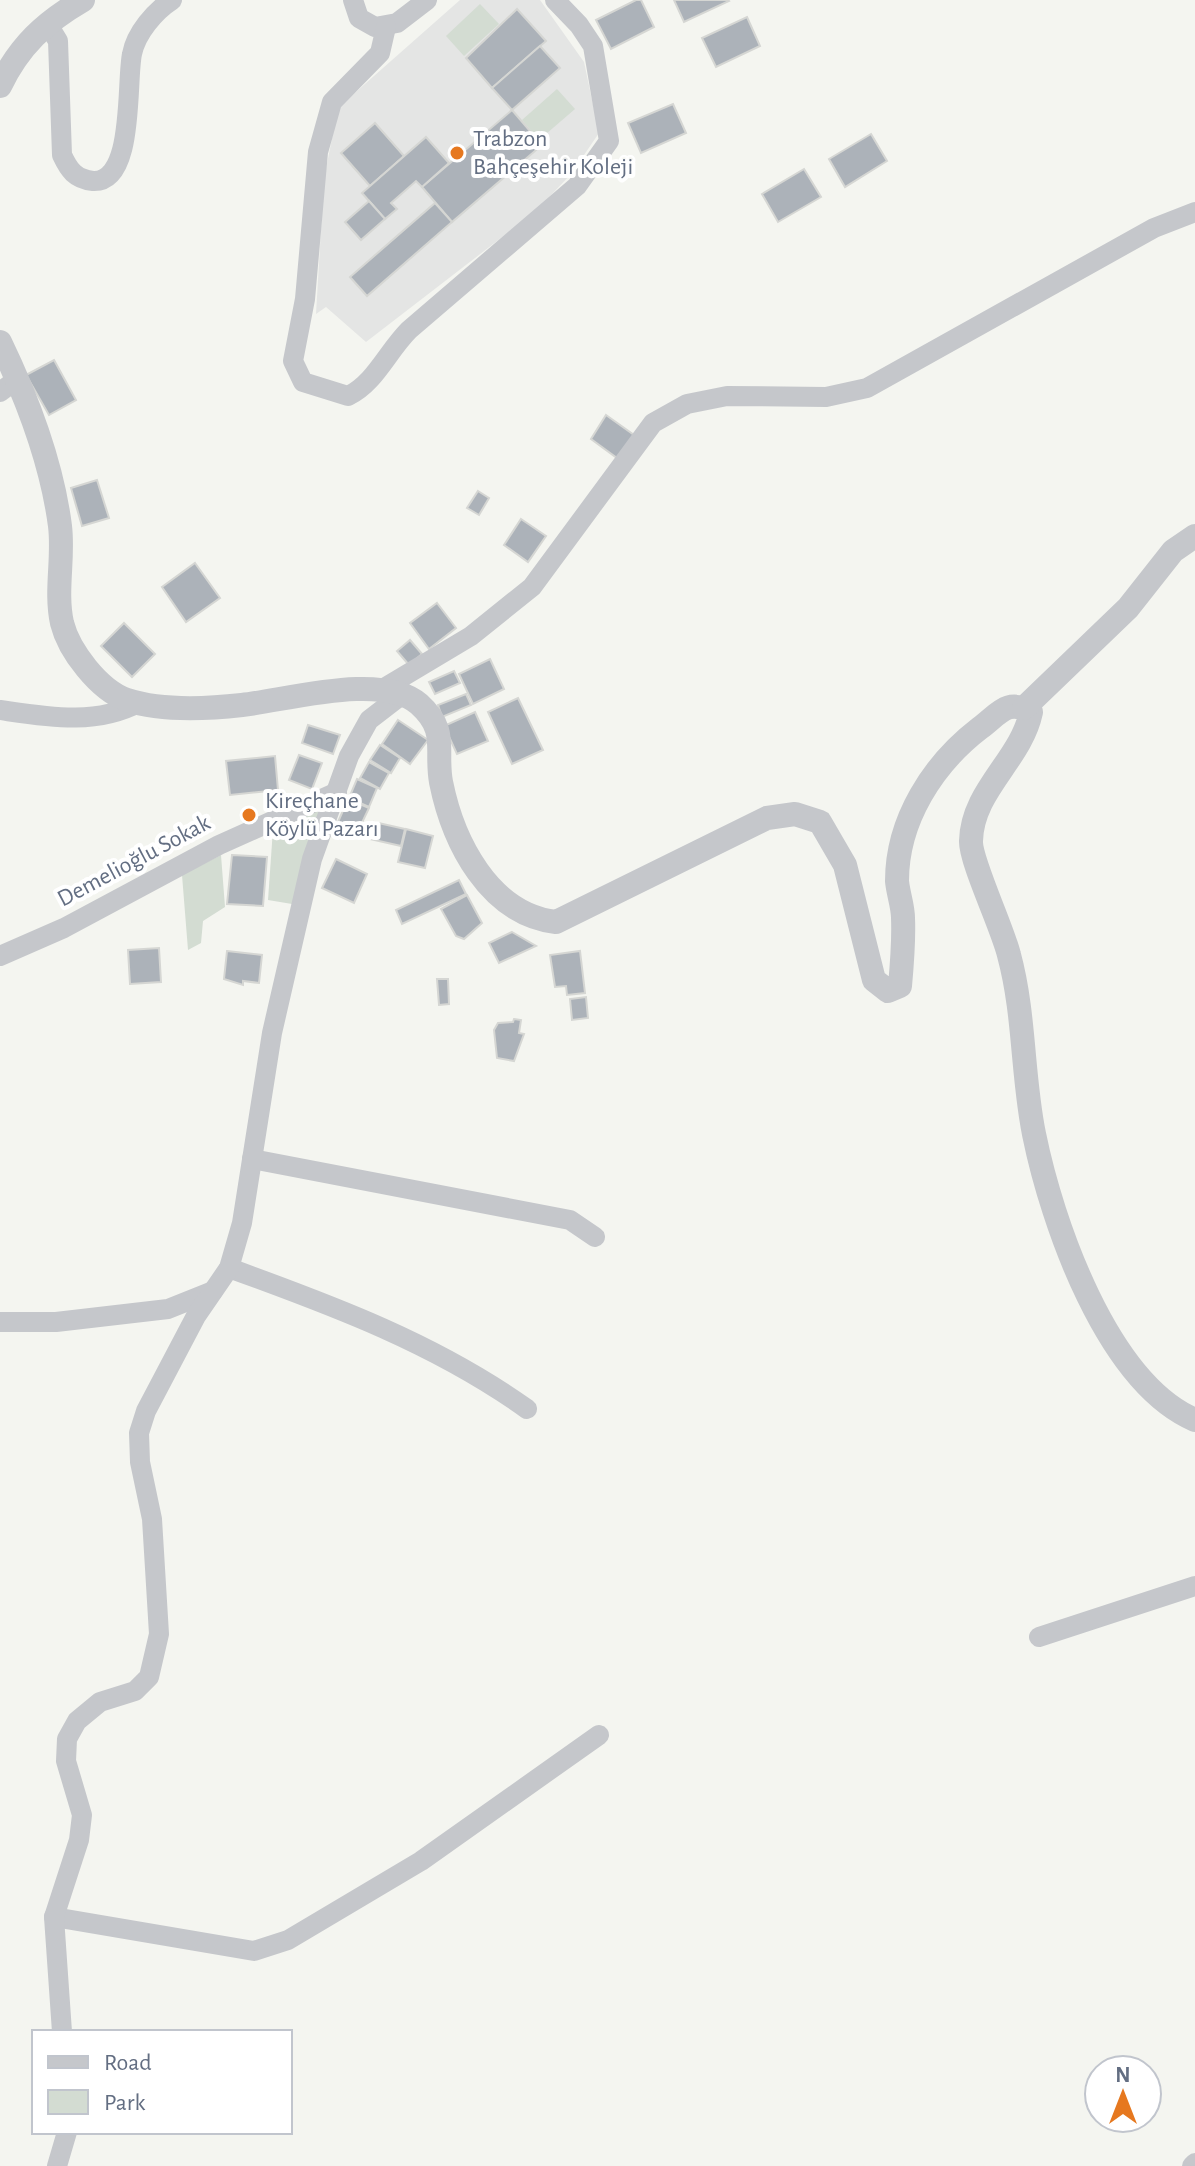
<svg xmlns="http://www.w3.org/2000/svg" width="1195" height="2166" font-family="'Alegreya Sans',sans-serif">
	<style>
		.built { fill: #e4e5e4 }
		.green { fill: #d3dcd2 }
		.building { fill: #acb2b9; stroke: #d5d6d3; stroke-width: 2 }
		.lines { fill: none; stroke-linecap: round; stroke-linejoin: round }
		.minor { stroke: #c5c7cb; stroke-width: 20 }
		.tertiary { stroke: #c5c7cb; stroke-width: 24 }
		.poi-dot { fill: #e6781f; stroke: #fff; stroke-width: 3 }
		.labels { text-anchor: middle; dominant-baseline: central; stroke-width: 8; stroke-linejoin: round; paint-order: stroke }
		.poi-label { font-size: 24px; fill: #636e82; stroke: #fff; text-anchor: start }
		.street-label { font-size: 24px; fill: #636e82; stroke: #fff }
	</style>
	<rect width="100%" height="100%" fill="#f4f5f0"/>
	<polygon class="built" points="460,0 540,0 584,62 599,133 571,174 536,211 366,342 326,307 316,314 324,179 334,128 340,106"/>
	<g class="green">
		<polygon points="480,4 499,24 464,56 446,36"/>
		<polygon points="557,89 575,109 539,140 522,120"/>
		<polygon points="325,805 292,904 268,900 273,829"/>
		<polygon points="221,855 225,907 203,921 201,943 188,950 182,875"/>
	</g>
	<g class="building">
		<polygon points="636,0 641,0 654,27 611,49 596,20"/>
		<polygon points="674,0 728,0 729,1 684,22"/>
		<polygon points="517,9 546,41 492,88 466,58"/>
		<polygon points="747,17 760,46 716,67 702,38"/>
		<polygon points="540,46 560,68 512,110 492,88"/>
		<polygon points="673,104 686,133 641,153 628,123"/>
		<polygon points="512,110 542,145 452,222 422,187"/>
		<polygon points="375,123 404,156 370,186 341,153"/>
		<polygon points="871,134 887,161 845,187 829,159"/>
		<polygon points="426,137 449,163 422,187 416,181 391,203 397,209 385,219 362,193"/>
		<polygon points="804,169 821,197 778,222 762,194"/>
		<polygon points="369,201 385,219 361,240 345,222"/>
		<polygon points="435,203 452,222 367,296 350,277"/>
		<polygon points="54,360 76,400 49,415 26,375"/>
		<polygon points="606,415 634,435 617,458 591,439"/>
		<polygon points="97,480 109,518 82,526 71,488"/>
		<polygon points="478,491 489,498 479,515 467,508"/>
		<polygon points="521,519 546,536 528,562 504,545"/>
		<polygon points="195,563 220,598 186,622 162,587"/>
		<polygon points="437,603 456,628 429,649 410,623"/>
		<polygon points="124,623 155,654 132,677 101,646"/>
		<polygon points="410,640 422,654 409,665 397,651"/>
		<polygon points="490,659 504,689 473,704 459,674"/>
		<polygon points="454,671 460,683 435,694 429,682"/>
		<polygon points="466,694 471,705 442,717 438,705"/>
		<polygon points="518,698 543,750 512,764 488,712"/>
		<polygon points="475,712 488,741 457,754 444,726"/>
		<polygon points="398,720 428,740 410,764 382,744"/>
		<polygon points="308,725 340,735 333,754 302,743"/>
		<polygon points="380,745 400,758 391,773 370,760"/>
		<polygon points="299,755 322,763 312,789 289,780"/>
		<polygon points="275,756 278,790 230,795 226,761"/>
		<polygon points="369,762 389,773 380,789 360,778"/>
		<polygon points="357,779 377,788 369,807 349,798"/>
		<polygon points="348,799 369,808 358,831 338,822"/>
		<polygon points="374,822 405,829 401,846 370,839"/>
		<polygon points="406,829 433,836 425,868 398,862"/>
		<polygon points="232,855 267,857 263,906 227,904"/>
		<polygon points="336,859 367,874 354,903 322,888"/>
		<polygon points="459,880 466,894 402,924 396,910"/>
		<polygon points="467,895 482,923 464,939 456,936 441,909"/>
		<polygon points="512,932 536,946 499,963 489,943"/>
		<polygon points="159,948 161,982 130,984 128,950"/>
		<polygon points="227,951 262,955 259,983 243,981 243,985 224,979"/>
		<polygon points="580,951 585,993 567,995 566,986 555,987 550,955"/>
		<polygon points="437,979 448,979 449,1004 439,1005"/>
		<polygon points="586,997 588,1018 572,1020 570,999"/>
		<polygon points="514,1019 521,1020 519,1033 524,1034 514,1061 497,1058 494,1030 498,1023 513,1022"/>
	</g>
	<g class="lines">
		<g class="minor">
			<polyline points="353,0 359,18 375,27 397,23 427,0"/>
			<path d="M47,23L58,41L62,155C69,170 75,179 93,181C135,183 126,82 132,54C136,33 155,11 172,0"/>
			<path d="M386,27L380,53L332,102L318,152L305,299L293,361L303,382L348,396C375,383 387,352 409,330L577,186L609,141L593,46L579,25L555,0"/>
			<polyline points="0,392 16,380"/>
			<polyline points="379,691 471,636 532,587 653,423 687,404 727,396 826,397 867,388 1154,228 1195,212"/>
			<path d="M0,710C48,717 96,726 140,702"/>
			<polyline points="0,956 64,928 219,845 337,792"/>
			<polyline points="252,1159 570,1220 595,1237"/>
			<path d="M229,1268C334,1306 436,1344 527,1409"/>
			<polyline points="0,1322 56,1322 168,1309 213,1291"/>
			<polyline points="1039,1637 1195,1586"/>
			<polyline points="54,1917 254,1951 288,1940 421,1861 599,1735"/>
			<polyline points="62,2032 54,1917 79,1840 82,1815 66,1761 67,1739 77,1721 100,1702 135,1691 149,1677 159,1634 152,1519 140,1462 139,1433 146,1411 196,1316 229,1268 242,1223 272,1033 312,859 349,756 369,720 404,693"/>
			<polyline points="57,2166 67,2132"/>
			<polyline points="1192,2166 1195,2163"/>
		</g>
		<g class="tertiary">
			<path d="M0,86C19,46 45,22 83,0"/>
			<path d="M0,342C27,398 52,464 60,526C64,558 55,591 62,623C69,651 99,690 127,700C161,711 206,709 242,705C287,700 383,672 419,704C449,731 435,749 441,782C453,842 489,914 556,922L767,818L795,814L820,822L845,865L874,980L888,991L900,986C902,964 904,940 903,918C903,906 898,893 897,881C897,820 933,764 980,728C999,714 1007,698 1031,712C1021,760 972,790 971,841C970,860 1003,929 1009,955C1025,1014 1022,1075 1034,1134C1052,1223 1107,1382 1195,1420"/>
			<polyline points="1024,708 1128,608 1173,551 1195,536"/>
		</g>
	</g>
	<g class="poi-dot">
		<circle cx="457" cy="153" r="8"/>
		<circle cx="249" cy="815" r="8"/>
	</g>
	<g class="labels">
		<g class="poi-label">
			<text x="473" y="139">Trabzon<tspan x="473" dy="28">Bahçeşehir Koleji</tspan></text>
			<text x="265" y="801">Kireçhane<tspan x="265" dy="28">Köylü Pazarı</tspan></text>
		</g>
		<g class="street-label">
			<text transform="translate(134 861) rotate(-28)">Demelioğlu Sokak</text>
		</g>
	</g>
	<rect x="32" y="2030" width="260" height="104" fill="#ffffff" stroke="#c1c5cd" stroke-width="2"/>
	<rect x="48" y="2056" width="40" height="12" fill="#c5c7cb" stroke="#c1c5cd" stroke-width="2"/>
	<text x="104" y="2070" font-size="24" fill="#636e82">Road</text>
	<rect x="48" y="2090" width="40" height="24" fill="#d3dcd2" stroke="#c1c5cd" stroke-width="2"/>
	<text x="104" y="2110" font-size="24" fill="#636e82">Park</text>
	<g transform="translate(1123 2094)"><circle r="38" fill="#ffffff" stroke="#c1c5cd" stroke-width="2"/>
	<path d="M0-6L14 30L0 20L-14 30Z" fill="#e6781f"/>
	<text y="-12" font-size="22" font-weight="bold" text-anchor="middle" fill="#636e82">N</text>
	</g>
</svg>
